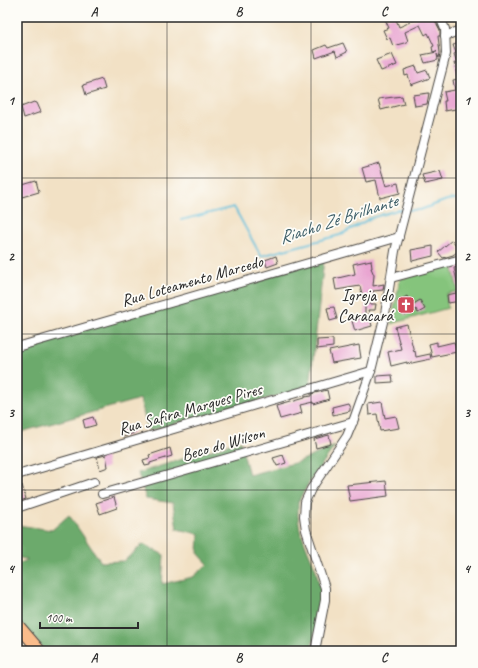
<svg xmlns="http://www.w3.org/2000/svg" width="478" height="668" font-family="Caveat,sans-serif">
	<style>
		.green { fill: #85c47c; stroke: #587854 }
		.forest { fill: #6caa6c; stroke: #4c6a4c }
		.lines { fill: none; stroke-linecap: round; stroke-linejoin: round }
		.stream { stroke: #59bbd7; stroke-width: 2 }
		.building { fill: #e9a5d1 }
		.minor-casing { stroke: #494642; stroke-width: 10 }
		.major-casing { stroke: #494642; stroke-width: 13 }
		.minor { stroke: #fff; stroke-width: 8 }
		.major { stroke: #fabc8b; stroke-width: 11 }
		.grid { fill: none; stroke: #2b2b2b; stroke-width: 1; stroke-opacity: 0.55 }
		.labels { text-anchor: middle; dominant-baseline: central; stroke-width: 3.5; stroke-linejoin: round; paint-order: stroke }
		.street-label { font-size: 17px; fill: #2b2b2b; stroke: #fdfcf7 }
		.poi-label { font-size: 17px; fill: #2b2b2b; stroke: #fdfcf7; text-anchor: end }
		.water-label { font-size: 18px; font-style: italic; fill: #3b5d67; stroke: #fdfcf7 }
		.neatline { fill: none; stroke: #2b2b2b; stroke-width: 1.5 }
		.grid-label { font-size: 13px; text-anchor: middle; font-weight: bold; fill: #2b2b2b }
	</style>
	<rect width="100%" height="100%" fill="#fdfcf7"/>
	<filter id="ink" filterUnits="userSpaceOnUse"><feTurbulence type="fractalNoise" baseFrequency=".025" numOctaves="2"/><feDisplacementMap in="SourceGraphic" scale="8" xChannelSelector="R" yChannelSelector="G"/><feConvolveMatrix kernelMatrix="1 2 1 2 8 2 1 2 1" color-interpolation-filters="sRGB"/></filter>
	<filter id="wash" filterUnits="userSpaceOnUse"><feTurbulence type="fractalNoise" baseFrequency=".012" numOctaves="4" result="noise"/><feDisplacementMap in="SourceGraphic" scale="16" xChannelSelector="R" yChannelSelector="G"/><feGaussianBlur stdDeviation="0.9" result="paint"/><feColorMatrix in="noise" values="0 0 0 0 0 0 0 0 0 0 0 0 0 0 0 0 0 1.4 0 .05"/><feComposite in="paint" operator="in"/></filter>
	<g filter="url(#wash)">
		<rect width="100%" height="100%" fill="#f2e1c5"/>
		<polygon class="green" points="452,265 458,291 446,294 448,308 391,324 400,279"/>
		<g class="forest">
			<polygon points="324,259 310,387 148,431 140,399 17,433 17,349"/>
			<polygon points="240,441 249,475 298,462 335,446 310,481 298,502 298,516 300,530 308,551 316,570 322,598 311,651 45,651 17,618 17,564 28,560 17,557 17,525 52,530 69,515 101,562 124,561 143,544 164,555 162,584 193,577 208,564 198,553 199,534 177,529 173,503 146,499 138,473"/>
		</g>
		<g class="lines">
			<g class="stream">
				<polyline points="407,210 420,210 447,200 461,198"/>
				<polyline points="181,220 234,207 261,256 340,235 371,218 397,210 403,210"/>
			</g>
		</g>
		<g id="blocks">
			<g class="building">
				<polygon points="384,17 395,17 399,27 404,25 420,17 433,17 440,30 440,36 438,36 440,53 439,58 437,54 438,60 425,63 422,55 437,52 436,51 433,52 432,47 434,46 428,33 425,35 420,25 405,32 408,41 404,43 393,46 390,38 387,39 383,30 389,28"/>
				<polygon points="461,36 461,98 458,98 461,108 445,111 444,101 446,101 444,92 455,90 453,80 458,79 454,63 457,63 454,54 456,53 453,45 457,44 456,38"/>
				<polygon points="343,43 347,52 337,57 335,51 316,58 314,50 326,45 328,48"/>
				<polygon points="392,54 397,65 381,71 376,60"/>
				<polygon points="416,66 418,73 427,70 430,78 411,85 408,75 405,76 404,70"/>
				<polygon points="102,79 105,89 86,95 83,85"/>
				<polygon points="429,93 427,104 415,106 413,95"/>
				<polygon points="402,96 404,104 381,110 378,99"/>
				<polygon points="34,102 37,103 41,112 24,118 21,107"/>
				<polygon points="379,163 386,186 398,183 400,193 380,198 376,180 366,182 362,168"/>
				<polygon points="440,171 443,180 425,184 422,175"/>
				<polygon points="36,181 39,192 22,197 19,186"/>
				<polygon points="452,240 460,250 453,255 443,258 438,252"/>
				<polygon points="433,246 433,256 412,261 411,250"/>
				<polygon points="276,256 278,263 267,267 265,260"/>
				<polygon points="371,260 372,268 371,268 374,275 373,286 384,284 383,290 373,291 374,295 363,298 360,286 336,290 334,279 355,274 353,264"/>
				<polygon points="461,266 461,291 459,291 454,268"/>
				<polygon points="461,292 461,301 448,303 447,295"/>
				<polygon points="407,296 412,305 420,300 425,309 418,313 416,309 405,315 398,301"/>
				<polygon points="365,304 376,304 375,310 368,310 372,326 355,331 352,321 365,317"/>
				<polygon points="334,307 337,319 330,321 327,308"/>
				<polygon points="407,324 414,352 415,351 416,357 430,354 431,359 407,364 407,362 391,366 388,352 401,349 395,327"/>
				<polygon points="333,339 333,347 317,349 317,340"/>
				<polygon points="437,342 437,346 454,342 457,352 432,357 429,344"/>
				<polygon points="359,345 361,358 332,363 329,351"/>
				<polygon points="392,375 393,382 377,383 377,376"/>
				<polygon points="327,390 329,399 313,404 313,402 300,405 302,413 280,419 276,406 304,398 304,397 311,396 311,394"/>
				<polygon points="382,402 385,418 396,416 399,428 380,431 377,414 369,415 368,404"/>
				<polygon points="348,403 350,407 350,411 333,415 332,407"/>
				<polygon points="93,417 96,425 85,428 83,420"/>
				<polygon points="127,425 128,428 133,426 134,433 123,437 120,428"/>
				<polygon points="329,435 331,444 316,448 314,439"/>
				<polygon points="170,448 172,456 150,463 150,465 145,466 143,460 150,458 149,455"/>
				<polygon points="106,455 108,467 100,470 97,457"/>
				<polygon points="283,455 286,463 277,466 273,458"/>
				<polygon points="386,481 388,496 350,501 347,485"/>
				<polygon points="22,485 26,499 17,502 17,487"/>
				<polygon points="114,497 117,508 100,514 96,503"/>
			</g>
		</g>
	</g>
	<g filter="url(#ink)">
		<use href="#blocks" fill-opacity="0" stroke="#494642" stroke-width="1"/>
		<g class="lines">
			<defs>
				<g id="minor">
					<polyline points="445,36 461,30"/>
					<polyline points="391,278 461,259"/>
					<polyline points="17,347 399,237"/>
					<polyline points="17,475 371,371"/>
					<polyline points="102,494 353,422"/>
					<polyline points="17,508 94,482"/>
					<polyline points="315,651 325,600 325,588 306,530 304,516 305,502 311,489 347,436 354,419 371,371 385,314 395,251 446,54 445,29 440,17"/>
				</g>
				<polyline id="major" points="17,624 40,651"/>
			</defs>
			<use href="#minor" class="minor-casing"/>
			<use href="#major" class="major-casing"/>
			<use href="#minor" class="minor"/>
			<use href="#major" class="major"/>
		</g>
	</g>
	<path class="grid" d="M167,17V651M311,17V651M17,178H461M17,334H461M17,490H461"/>
	<defs>
		<symbol id="church-square" viewBox="-11 -11 22 22"><rect x="-9" y="-9" width="18" height="18" rx="4" fill="#d1495b" stroke="#fdfcf7"/><path d="M-1.2-6h2.4v3.5h3.3v2.4h-3.3V6h-2.4V-.1h-3.3v-2.4h3.3Z" fill="#fff"/></symbol>
	</defs>
	<g fill-rule="evenodd">
		<use href="#church-square" x="396" y="295" width="20" height="20"/>
	</g>
	<g class="labels">
		<g class="street-label">
			<text transform="translate(192 281) rotate(-16)">Rua Loteamento Marcedo</text>
			<text transform="translate(190 409) rotate(-16)">Rua Safira Marques Pires</text>
			<text transform="translate(223 444) rotate(-16)">Beco do Wilson</text>
		</g>
		<g class="poi-label">
			<text x="393" y="295">Igreja do<tspan x="393" dy="20">Caracará</tspan></text>
		</g>
		<g class="water-label">
			<text transform="translate(338 219) rotate(-18)">Riacho Zé Brilhante</text>
		</g>
	</g>
	<rect width="478" height="668" fill="none" stroke="#fdfcf7" stroke-width="44"/>
	<path d="M40 622v6h98v-6" fill="none" stroke="#2b2b2b" stroke-width="2"/>
	<text x="46" y="622" font-size="12" fill="#2b2b2b" stroke="#fdfcf7" stroke-width="3" paint-order="stroke">100 m</text>
	<rect x="22" y="22" width="434" height="624" class="neatline"/>
	<g class="grid-label">
		<text x="94" y="16">A</text>
		<text x="239" y="16">B</text>
		<text x="384" y="16">C</text>
		<text x="11" y="105">1</text>
		<text x="467" y="105">1</text>
		<text x="11" y="261">2</text>
		<text x="467" y="261">2</text>
		<text x="11" y="417">3</text>
		<text x="467" y="417">3</text>
		<text x="11" y="573">4</text>
		<text x="467" y="573">4</text>
		<text x="94" y="662">A</text>
		<text x="239" y="662">B</text>
		<text x="384" y="662">C</text>
	</g>
</svg>
